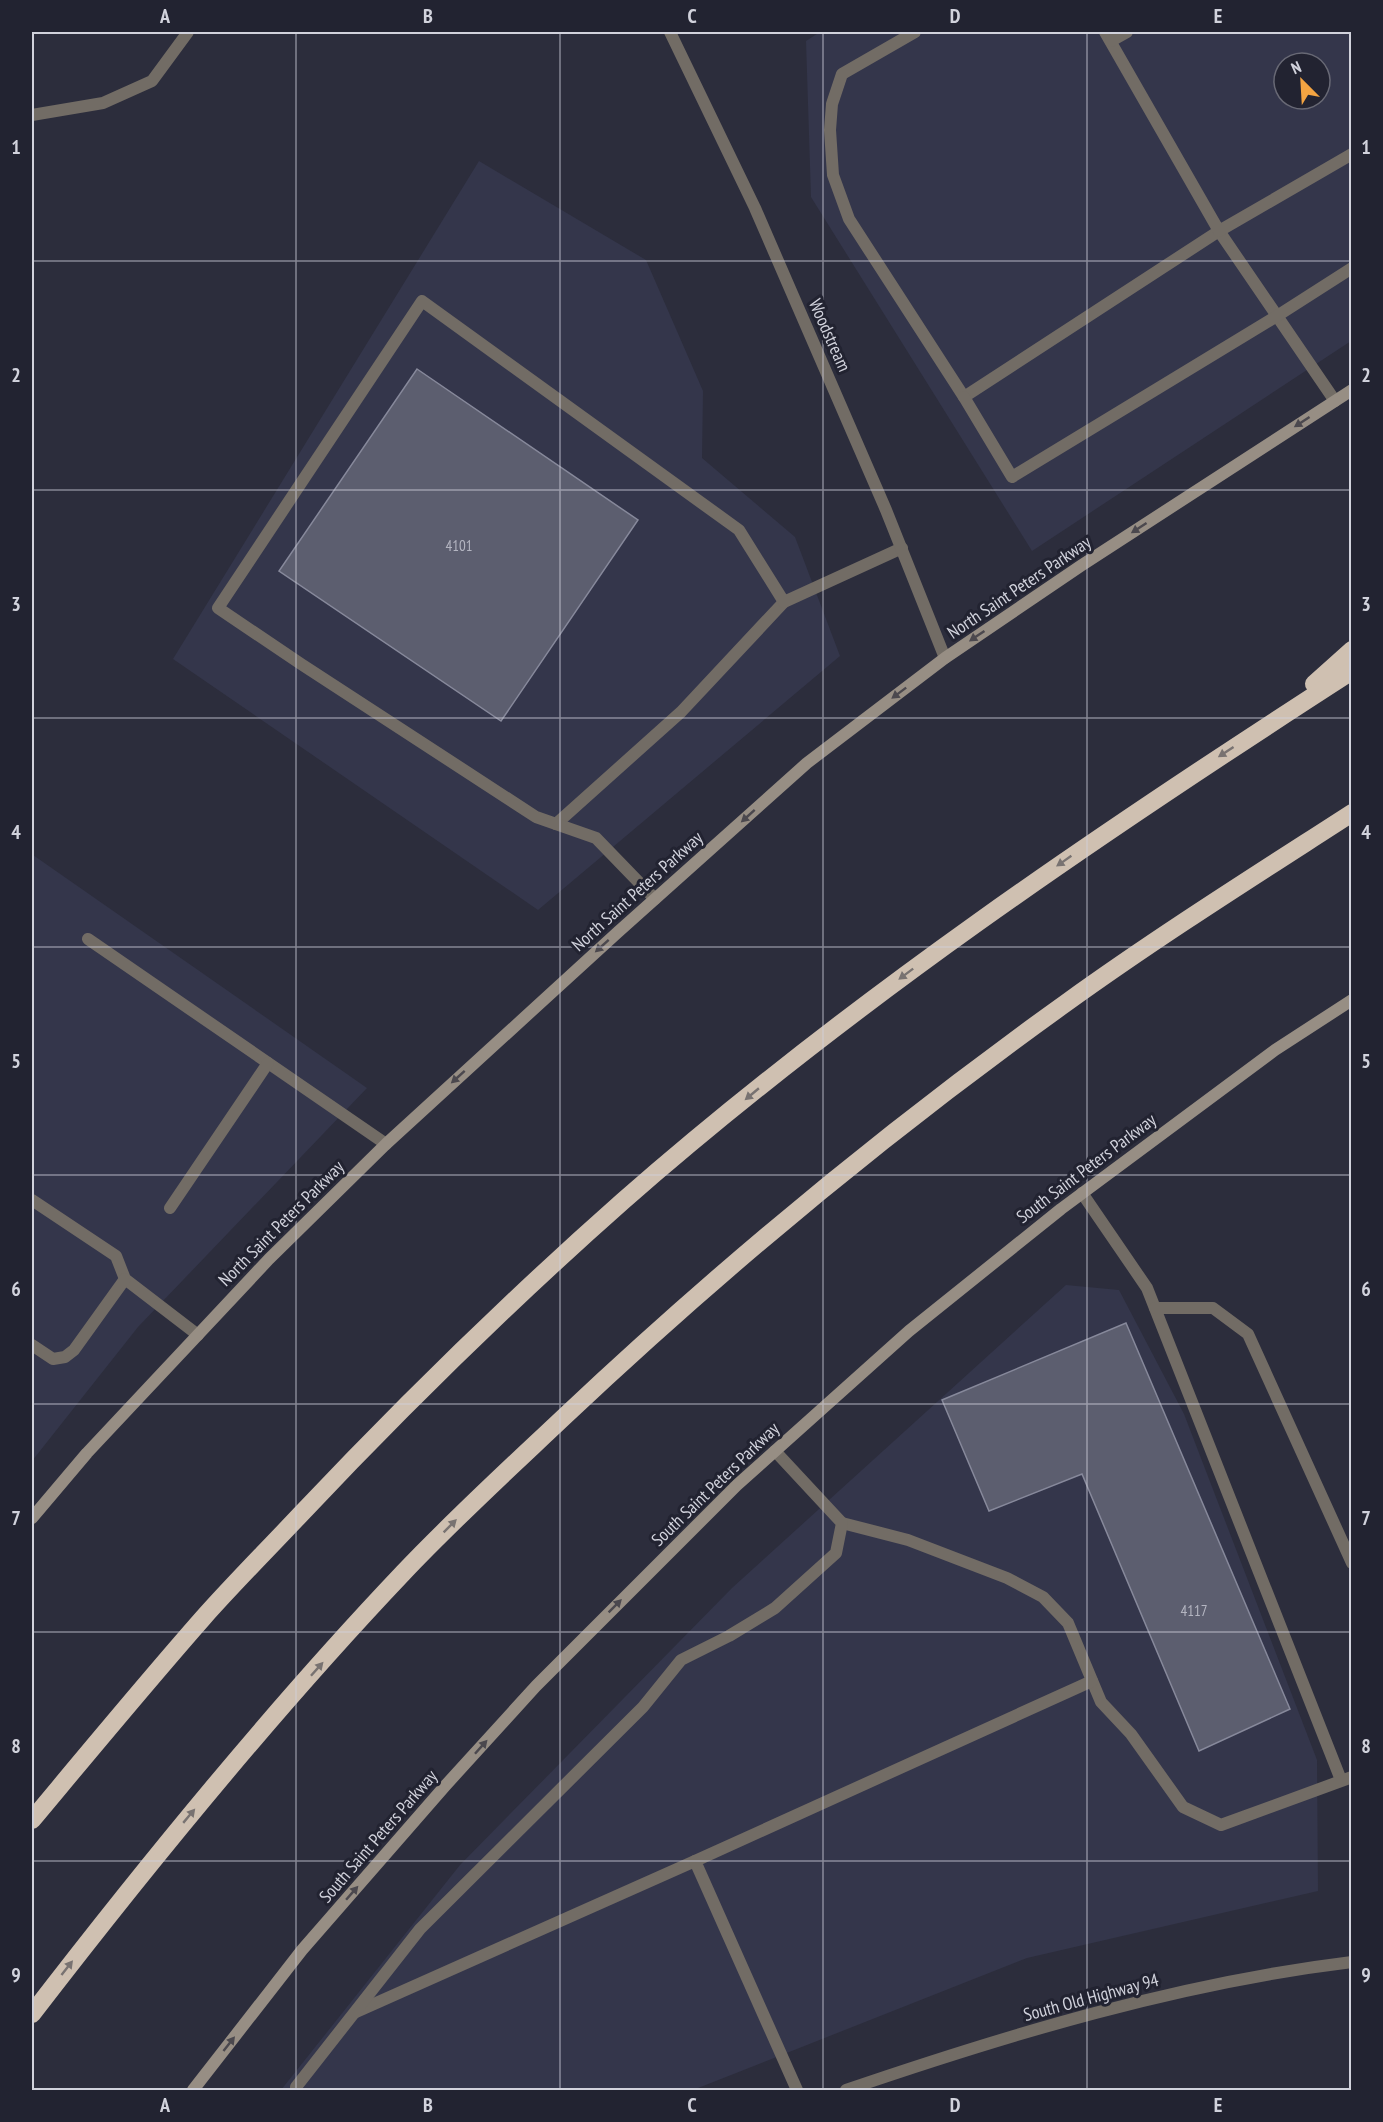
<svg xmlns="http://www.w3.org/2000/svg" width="1383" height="2122" font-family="'PT Sans Narrow',sans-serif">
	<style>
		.built { fill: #34364b; fill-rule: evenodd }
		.building { fill: #5c5e6f; stroke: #87899b; stroke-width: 1.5 }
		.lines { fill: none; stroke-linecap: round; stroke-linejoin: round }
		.service { stroke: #726c65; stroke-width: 12 }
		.minor { stroke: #726c65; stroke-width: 12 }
		.tertiary { stroke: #726c65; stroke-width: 12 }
		.secondary { stroke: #978e84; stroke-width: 12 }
		.motorway { stroke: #cfc0b1; stroke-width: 18 }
		.oneway { fill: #4b484e }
		.oneway2 { fill: #787271 }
		.grid { fill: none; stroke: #d1d2dc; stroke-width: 1.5; stroke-opacity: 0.55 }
		.labels { text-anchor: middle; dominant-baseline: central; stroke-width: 6; stroke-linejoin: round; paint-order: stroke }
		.number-label { font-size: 15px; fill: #b4b5c1 }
		.street-label { font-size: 18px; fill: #d1d2dc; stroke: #222331 }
		.neatline { fill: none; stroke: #d1d2dc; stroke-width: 2 }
		.grid-label { font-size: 20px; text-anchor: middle; font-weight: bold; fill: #d1d2dc }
	</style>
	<rect width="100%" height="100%" fill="#2c2d3c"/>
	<g class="built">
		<path d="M820,32H1351V341L1032,551L811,197L806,41ZM1284,63H1320V99H1284Z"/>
		<polygon points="479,161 646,260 703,391 702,458 795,537 840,656 538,910 173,659"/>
		<polygon points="33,855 367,1088 138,1327 32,1461 32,858"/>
		<polygon points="1066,1285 1119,1290 1184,1414 1317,1760 1318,1891 1027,1958 693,2090 281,2090 460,1865 732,1588"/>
	</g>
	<g class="building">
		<polygon points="417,369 638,520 501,721 279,571"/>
		<polygon points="1126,1323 1290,1709 1199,1751 1082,1474 989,1511 942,1400"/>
	</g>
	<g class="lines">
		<g class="service">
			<polyline points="915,32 842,74 832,104 830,130 833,175 849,219 964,397 1219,231 1335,401"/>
			<polyline points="1105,32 1219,231 1352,154"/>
			<polyline points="1111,41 1127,32"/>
			<polyline points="964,397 1012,477 1277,316 1352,268"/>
			<polyline points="556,824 681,712 784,602"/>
			<polyline points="655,899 596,838 536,817 301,664 218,608 422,301 739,530 784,602 902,548"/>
			<polyline points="88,939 386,1144"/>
			<polyline points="1082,1193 1147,1288 1341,1780"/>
			<polyline points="32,1200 116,1256 125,1279 198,1335"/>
			<polyline points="170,1208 268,1063"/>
			<polyline points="1155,1308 1213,1308 1248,1334 1352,1563"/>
			<polyline points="32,1345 53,1359 65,1357 74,1350 125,1279"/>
			<polyline points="842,1523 908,1540 1007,1578 1043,1597 1068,1623 1101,1702 1131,1734 1183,1807 1221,1825 1352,1777"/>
			<polyline points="356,2012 695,1861"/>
			<polyline points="296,2090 296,2087 420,1929 643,1707 681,1660 729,1636 775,1608 836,1553 842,1523 775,1451"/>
			<polyline points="797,2090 695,1861 1092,1681"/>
		</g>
		<g class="minor">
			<polyline points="670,32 755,208 886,510 945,658"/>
			<polyline points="32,115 103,103 152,81 188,32"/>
		</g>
		<path class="tertiary" d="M846,2090C1010,2034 1179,1983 1352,1962"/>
		<g class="secondary">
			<polyline points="32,1518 87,1453 269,1259 386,1144 618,932 807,763 945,658 1082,565 1352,390"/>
			<polyline points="193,2090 302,1950 445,1786 536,1686 737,1485 909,1331 1061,1209 1275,1050 1352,1000"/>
		</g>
		<g class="motorway">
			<polyline points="1314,684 1352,650"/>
			<path d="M32,1820C88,1753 145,1684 203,1618C234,1583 268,1549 300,1515C403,1406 511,1300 623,1201C850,1002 1099,834 1352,671"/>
			<path d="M32,2014C149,1862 271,1712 403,1573C455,1518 511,1467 565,1416C723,1267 890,1129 1066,1003C1159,936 1256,875 1352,813"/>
		</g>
	</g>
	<defs><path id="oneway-solid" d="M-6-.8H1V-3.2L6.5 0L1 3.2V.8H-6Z" transform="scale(1.5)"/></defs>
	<g class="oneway">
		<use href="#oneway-solid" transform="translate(1302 422) rotate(147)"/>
		<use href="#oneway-solid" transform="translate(1139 528) rotate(147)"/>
		<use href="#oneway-solid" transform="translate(977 636) rotate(146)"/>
		<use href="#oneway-solid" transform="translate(899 693) rotate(143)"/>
		<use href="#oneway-solid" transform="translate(748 816) rotate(138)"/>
		<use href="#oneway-solid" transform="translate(602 946) rotate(138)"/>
		<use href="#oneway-solid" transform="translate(458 1077) rotate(138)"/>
		<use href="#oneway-solid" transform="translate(615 1606) rotate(-45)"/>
		<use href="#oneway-solid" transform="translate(481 1747) rotate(-48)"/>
		<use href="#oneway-solid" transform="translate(352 1893) rotate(-49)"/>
		<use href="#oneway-solid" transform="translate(229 2044) rotate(-52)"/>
	</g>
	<g class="oneway2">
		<use href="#oneway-solid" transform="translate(1226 752) rotate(147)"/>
		<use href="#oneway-solid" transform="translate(1064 861) rotate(145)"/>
		<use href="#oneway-solid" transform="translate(906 974) rotate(143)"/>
		<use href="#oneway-solid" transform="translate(752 1094) rotate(140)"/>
		<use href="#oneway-solid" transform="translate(450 1526) rotate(-45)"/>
		<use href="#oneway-solid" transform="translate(317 1669) rotate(-48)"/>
		<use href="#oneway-solid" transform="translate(189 1816) rotate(-50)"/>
		<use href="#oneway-solid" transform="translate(67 1968) rotate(-52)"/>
	</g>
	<path class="grid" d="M296,32V2090M560,32V2090M823,32V2090M1087,32V2090M32,261H1352M32,490H1352M32,718H1352M32,947H1352M32,1175H1352M32,1404H1352M32,1632H1352M32,1861H1352"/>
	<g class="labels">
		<g class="number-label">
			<text x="459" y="545">4101</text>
			<text x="1194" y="1610">4117</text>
		</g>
		<g class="street-label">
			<text transform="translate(830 335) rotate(66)">Woodstream</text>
			<text transform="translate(1019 587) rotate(-34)">North Saint Peters Parkway</text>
			<text transform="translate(637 891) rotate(-42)">North Saint Peters Parkway</text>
			<text transform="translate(1086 1168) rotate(-37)">South Saint Peters Parkway</text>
			<text transform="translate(281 1223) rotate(-45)">North Saint Peters Parkway</text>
			<text transform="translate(715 1484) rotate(-44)">South Saint Peters Parkway</text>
			<text transform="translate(378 1836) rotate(-49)">South Saint Peters Parkway</text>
			<text transform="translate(1091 1997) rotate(-15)">South Old Highway 94</text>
		</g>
	</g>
	<rect width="1383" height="2122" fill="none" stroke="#222331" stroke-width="66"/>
	<g transform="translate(1302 81) rotate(336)"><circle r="28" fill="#222331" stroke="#686975" stroke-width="1.5"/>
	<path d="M0-4.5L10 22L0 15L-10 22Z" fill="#f3a442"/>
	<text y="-9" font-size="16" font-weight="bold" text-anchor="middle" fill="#d1d2dc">N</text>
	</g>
	<rect x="33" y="33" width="1317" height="2056" class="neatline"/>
	<g class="grid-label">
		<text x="165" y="23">A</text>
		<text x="428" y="23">B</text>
		<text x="692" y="23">C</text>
		<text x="955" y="23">D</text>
		<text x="1218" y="23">E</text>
		<text x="16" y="154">1</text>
		<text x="1366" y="154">1</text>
		<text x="16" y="382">2</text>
		<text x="1366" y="382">2</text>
		<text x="16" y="611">3</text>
		<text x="1366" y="611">3</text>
		<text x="16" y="839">4</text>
		<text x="1366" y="839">4</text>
		<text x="16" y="1068">5</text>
		<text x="1366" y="1068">5</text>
		<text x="16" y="1296">6</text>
		<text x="1366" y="1296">6</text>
		<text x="16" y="1525">7</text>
		<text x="1366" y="1525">7</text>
		<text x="16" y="1753">8</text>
		<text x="1366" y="1753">8</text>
		<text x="16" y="1982">9</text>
		<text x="1366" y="1982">9</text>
		<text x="165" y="2112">A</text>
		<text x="428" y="2112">B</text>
		<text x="692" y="2112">C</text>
		<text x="955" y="2112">D</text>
		<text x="1218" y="2112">E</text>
	</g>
</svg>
